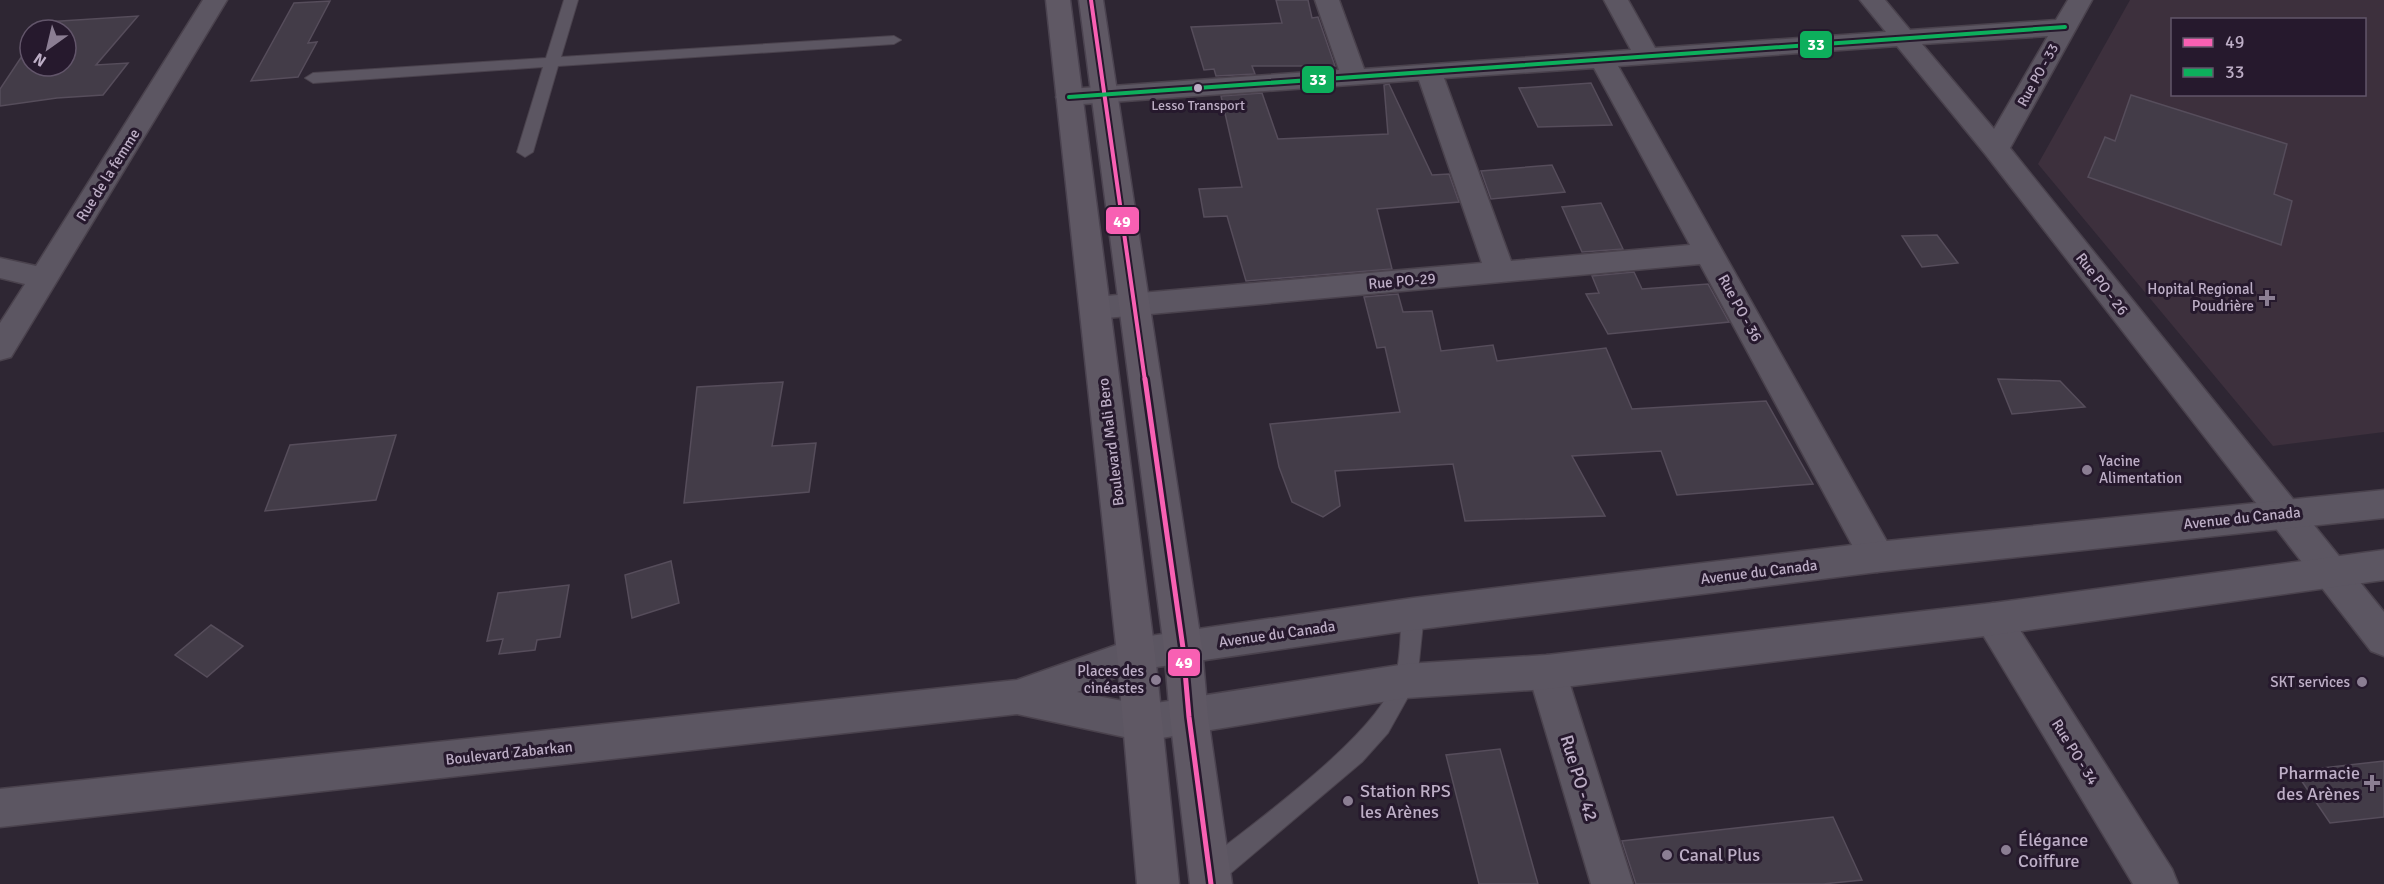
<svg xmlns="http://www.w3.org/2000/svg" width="2384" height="884" font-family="Signika,sans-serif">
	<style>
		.medical { fill: #3d303d; fill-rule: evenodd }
		.building { fill: #433c48; stroke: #564d5b; stroke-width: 1.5 }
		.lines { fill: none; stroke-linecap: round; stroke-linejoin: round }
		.service-casing { stroke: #4a424d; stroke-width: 2 }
		.minor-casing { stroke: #4a424d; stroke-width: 3 }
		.tertiary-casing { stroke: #4a424d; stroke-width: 3 }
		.primary-casing { stroke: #4b4350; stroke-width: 3 }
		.service { fill: #5c5662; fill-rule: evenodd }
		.minor { fill: #5c5662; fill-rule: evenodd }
		.tertiary { fill: #5c5662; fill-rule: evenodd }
		.primary { fill: #5f5864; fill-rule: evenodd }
		.bus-1-far1-casing { stroke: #26192d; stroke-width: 8 }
		.bus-1-casing { stroke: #26192d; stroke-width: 10 }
		.bus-2-casing { stroke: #26192d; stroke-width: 8 }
		.bus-1-far1 { stroke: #f860b3; stroke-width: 4 }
		.bus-1 { stroke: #f860b3; stroke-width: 5 }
		.bus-2 { stroke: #0daf5c; stroke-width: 4 }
		.bus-dot { fill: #bdaec6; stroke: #26192d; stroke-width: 2 }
		.poi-dot { fill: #8b7e93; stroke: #26192d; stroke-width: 2 }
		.labels { text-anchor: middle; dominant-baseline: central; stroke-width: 6; stroke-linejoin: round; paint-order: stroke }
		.far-street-label { font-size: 14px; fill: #bdaec6; stroke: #26192d }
		.bus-label { font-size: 14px; fill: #bdaec6; stroke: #26192d }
		.street-label { font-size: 15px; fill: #bdaec6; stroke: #26192d }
		.poi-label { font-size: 15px; fill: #bdaec6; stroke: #26192d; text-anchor: end }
		.near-poi-label { font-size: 18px; fill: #bdaec6; stroke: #26192d; text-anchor: start }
		.near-street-label { font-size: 18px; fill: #bdaec6; stroke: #26192d }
		.line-badge { stroke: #26192d; stroke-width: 2 }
		.badge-label { font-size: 16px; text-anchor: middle; font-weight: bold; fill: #fff }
	</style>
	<rect width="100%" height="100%" fill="#2e2633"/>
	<path class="medical" d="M2130,0H2384V432L2273,446L2038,164ZM2172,20H2364V94H2172Z"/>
	<g class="building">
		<polygon points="1276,0 1308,0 1312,18 1318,17 1335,66 1252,66 1255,74 1216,76 1214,69 1204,70 1191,27 1282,23"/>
		<polygon points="330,1 308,43 317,42 298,77 251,81 294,3"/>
		<polygon points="138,16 96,65 128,63 103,95 57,98 0,106 0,89 30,44 30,66 66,66 66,30 39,30 45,22"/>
		<polygon points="1591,83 1612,125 1538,127 1519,88"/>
		<polygon points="1389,84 1432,175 1449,174 1459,202 1377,209 1392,269 1246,281 1227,216 1204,217 1199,189 1242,187 1221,96 1262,93 1278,139 1388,134 1384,85"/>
		<polygon points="2131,95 2287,144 2274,194 2292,201 2281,245 2088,177 2105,137 2115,141"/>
		<polygon points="1552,165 1565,192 1491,199 1481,171"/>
		<polygon points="1601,203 1623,249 1582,252 1562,207"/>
		<polygon points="1937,235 1958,263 1922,267 1902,236"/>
		<polygon points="1634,272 1642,289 1708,284 1729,322 1608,334 1586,294 1599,293 1592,276"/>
		<polygon points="1398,294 1403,312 1432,311 1441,351 1493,345 1497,361 1606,348 1632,409 1766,401 1813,484 1677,495 1661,451 1572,456 1605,516 1465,521 1453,464 1335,471 1340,506 1323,517 1292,502 1279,467 1270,424 1400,412 1385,347 1377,348 1364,297"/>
		<polygon points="1998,379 2060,381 2085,407 2012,414"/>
		<polygon points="783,382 772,446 816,443 809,492 684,503 697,387"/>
		<polygon points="396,435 376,500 265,511 290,445"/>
		<polygon points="671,561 679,603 632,618 625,575"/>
		<polygon points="569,585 560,637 537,640 535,650 499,654 503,639 487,641 498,593"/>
		<polygon points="211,625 243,646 207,677 175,655"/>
		<polygon points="1500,749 1538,884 1479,884 1446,755"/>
		<polygon points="2384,761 2384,817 2330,823 2295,771"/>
		<polygon points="1833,817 1862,880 1823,884 1636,884 1622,841"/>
	</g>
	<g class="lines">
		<defs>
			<g id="service">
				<polygon points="564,0 578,0 561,57 894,36 901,40 894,44 558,66 533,152 525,157 517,152 543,67 313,83 305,78 313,73 546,58"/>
				<path d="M1413,605L1421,607L1424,614L1417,681L1388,733L1362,762L1219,883H1201L1198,874L1201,865C1249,826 1380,734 1395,678C1401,658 1400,634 1402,614L1405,607Z"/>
			</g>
			<g id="minor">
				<polygon points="203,0 227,0 11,357 0,360 0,323 25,284 0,278 0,258 36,266"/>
				<path d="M1315,0H1339L1364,69L1631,50L1604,0H1628L1655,48L1886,32L1860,0H1885L1910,30L2056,20L2068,0H2092L2010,148L2384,612V656L2371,651L1986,155L1897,46L1618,66L1890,547L1895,557L1890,567L1877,572L1864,567L1700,264L1095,319L1084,316L1080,308L1084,300L1095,297L1482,263L1419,80L1069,105L1060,103L1056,97L1060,91L1069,89L1339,70ZM2048,36L1994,129L1922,44ZM1594,68L1690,245L1511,261L1444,78Z"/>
				<polygon points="1993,603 2006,608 2172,869 2178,884 2133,884 1980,630 1975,619 1980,608"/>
				<polygon points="1547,655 1560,660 1566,672 1633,884 1591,884 1528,672 1534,660"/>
			</g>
			<polygon id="tertiary" points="2384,490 2384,518 1877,572 1413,630 1136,670 1077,692 1143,705 1406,664 1547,655 1993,603 2384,550 2384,580 1993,635 1547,689 1406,698 1143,741 1017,714 0,827 0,789 1017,680 1136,638 1413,598 1877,542"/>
			<g id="primary">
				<polygon points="1046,0 1070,0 1155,654 1179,884 1137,884 1117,654"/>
				<polygon points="1079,0 1103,0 1202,648 1208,717 1232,884 1190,884 1170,717 1164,648"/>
			</g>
		</defs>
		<use href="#service" class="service-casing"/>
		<use href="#minor" class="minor-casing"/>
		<use href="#tertiary" class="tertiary-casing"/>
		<use href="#primary" class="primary-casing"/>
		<use href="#service" class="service"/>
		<use href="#minor" class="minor"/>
		<use href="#tertiary" class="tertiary"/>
		<use href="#primary" class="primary"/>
		<defs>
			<polyline id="bus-1-far1" points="1091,0 1145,381"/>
			<polyline id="bus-1" points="1145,379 1183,648 1189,717 1211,884"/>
			<polyline id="bus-2" points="1069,97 2065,27"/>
		</defs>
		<use href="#bus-1-far1" class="bus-1-far1-casing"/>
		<use href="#bus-1" class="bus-1-casing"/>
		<use href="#bus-2" class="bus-2-casing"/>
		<use href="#bus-1-far1" class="bus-1-far1"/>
		<use href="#bus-1" class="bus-1"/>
		<use href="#bus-2" class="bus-2"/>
	</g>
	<circle class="bus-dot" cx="1198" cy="88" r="5"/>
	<g class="poi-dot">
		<path d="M2264 289h6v6h6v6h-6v6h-6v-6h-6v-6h6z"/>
		<circle cx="2087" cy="470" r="6"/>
		<circle cx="1156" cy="680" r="6"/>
		<circle cx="2362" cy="682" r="6"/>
		<path d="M2369 774h6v6h6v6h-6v6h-6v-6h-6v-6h6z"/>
		<circle cx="1348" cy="801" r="6"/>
		<circle cx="2006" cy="850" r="6"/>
		<circle cx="1667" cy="855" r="6"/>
	</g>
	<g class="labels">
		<g class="far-street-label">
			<text transform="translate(2038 75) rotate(-61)">Rue PO - 33</text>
		</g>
		<g class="bus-label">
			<text x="1198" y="105">Lesso Transport</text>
		</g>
		<g class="street-label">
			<text transform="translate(108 175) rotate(-58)">Rue de la femme</text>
			<text transform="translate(1402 281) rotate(-5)">Rue PO-29</text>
			<text transform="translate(2102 284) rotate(52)">Rue PO - 26</text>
			<text transform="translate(1740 308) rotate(61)">Rue PO - 36</text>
			<text transform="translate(1111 442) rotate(-97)">Boulevard Mali Bero</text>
			<text transform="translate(2242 518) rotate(-6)">Avenue du Canada</text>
			<text transform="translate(1759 572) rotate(-7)">Avenue du Canada</text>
			<text transform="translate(1277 634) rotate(-8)">Avenue du Canada</text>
			<text transform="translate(2075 752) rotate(58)">Rue PO - 34</text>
			<text transform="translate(509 753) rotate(-6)">Boulevard Zabarkan</text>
		</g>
		<g class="poi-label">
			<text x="2254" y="289">Hopital Regional<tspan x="2254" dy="17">Poudrière</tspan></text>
			<text x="2099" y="461" text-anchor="start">Yacine<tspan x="2099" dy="17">Alimentation</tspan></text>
			<text x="1144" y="671">Places des<tspan x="1144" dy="17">cinéastes</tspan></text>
			<text x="2350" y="682">SKT services</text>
		</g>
		<g class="near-poi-label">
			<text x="2360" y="773" text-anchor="end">Pharmacie<tspan x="2360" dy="21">des Arènes</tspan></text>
			<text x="1360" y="791">Station RPS<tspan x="1360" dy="21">les Arènes</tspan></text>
			<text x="2018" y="840">Élégance<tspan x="2018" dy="21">Coiffure</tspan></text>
			<text x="1679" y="855">Canal Plus</text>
		</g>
		<g class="near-street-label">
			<text transform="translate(1579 778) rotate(73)">Rue PO - 42</text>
		</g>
	</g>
	<g class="line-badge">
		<rect x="1799" y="30" width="34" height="29" rx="6" fill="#0daf5c"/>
		<rect x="1301" y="65" width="34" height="29" rx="6" fill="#0daf5c"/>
		<rect x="1105" y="206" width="35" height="29" rx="6" fill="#f860b3"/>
		<rect x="1167" y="648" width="34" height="29" rx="6" fill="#f860b3"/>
	</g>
	<g class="badge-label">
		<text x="1816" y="50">33</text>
		<text x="1318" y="85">33</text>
		<text x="1122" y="227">49</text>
		<text x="1184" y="668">49</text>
	</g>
	<rect x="2171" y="18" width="195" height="78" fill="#26192d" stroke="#62556a" stroke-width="1.5"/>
	<rect x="2183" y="38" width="30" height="9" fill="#f860b3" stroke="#62556a" stroke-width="1.5"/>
	<text x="2225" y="48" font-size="18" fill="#bdaec6">49</text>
	<rect x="2183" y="68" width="30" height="9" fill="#0daf5c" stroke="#62556a" stroke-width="1.5"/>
	<text x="2225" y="78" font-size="18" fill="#bdaec6">33</text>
	<g transform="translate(48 48) rotate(214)"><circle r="28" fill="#26192d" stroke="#62556a" stroke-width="1.5"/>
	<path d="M0-4.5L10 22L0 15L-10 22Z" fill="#8b7e93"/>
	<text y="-9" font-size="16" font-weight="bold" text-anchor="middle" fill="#bdaec6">N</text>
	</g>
</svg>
